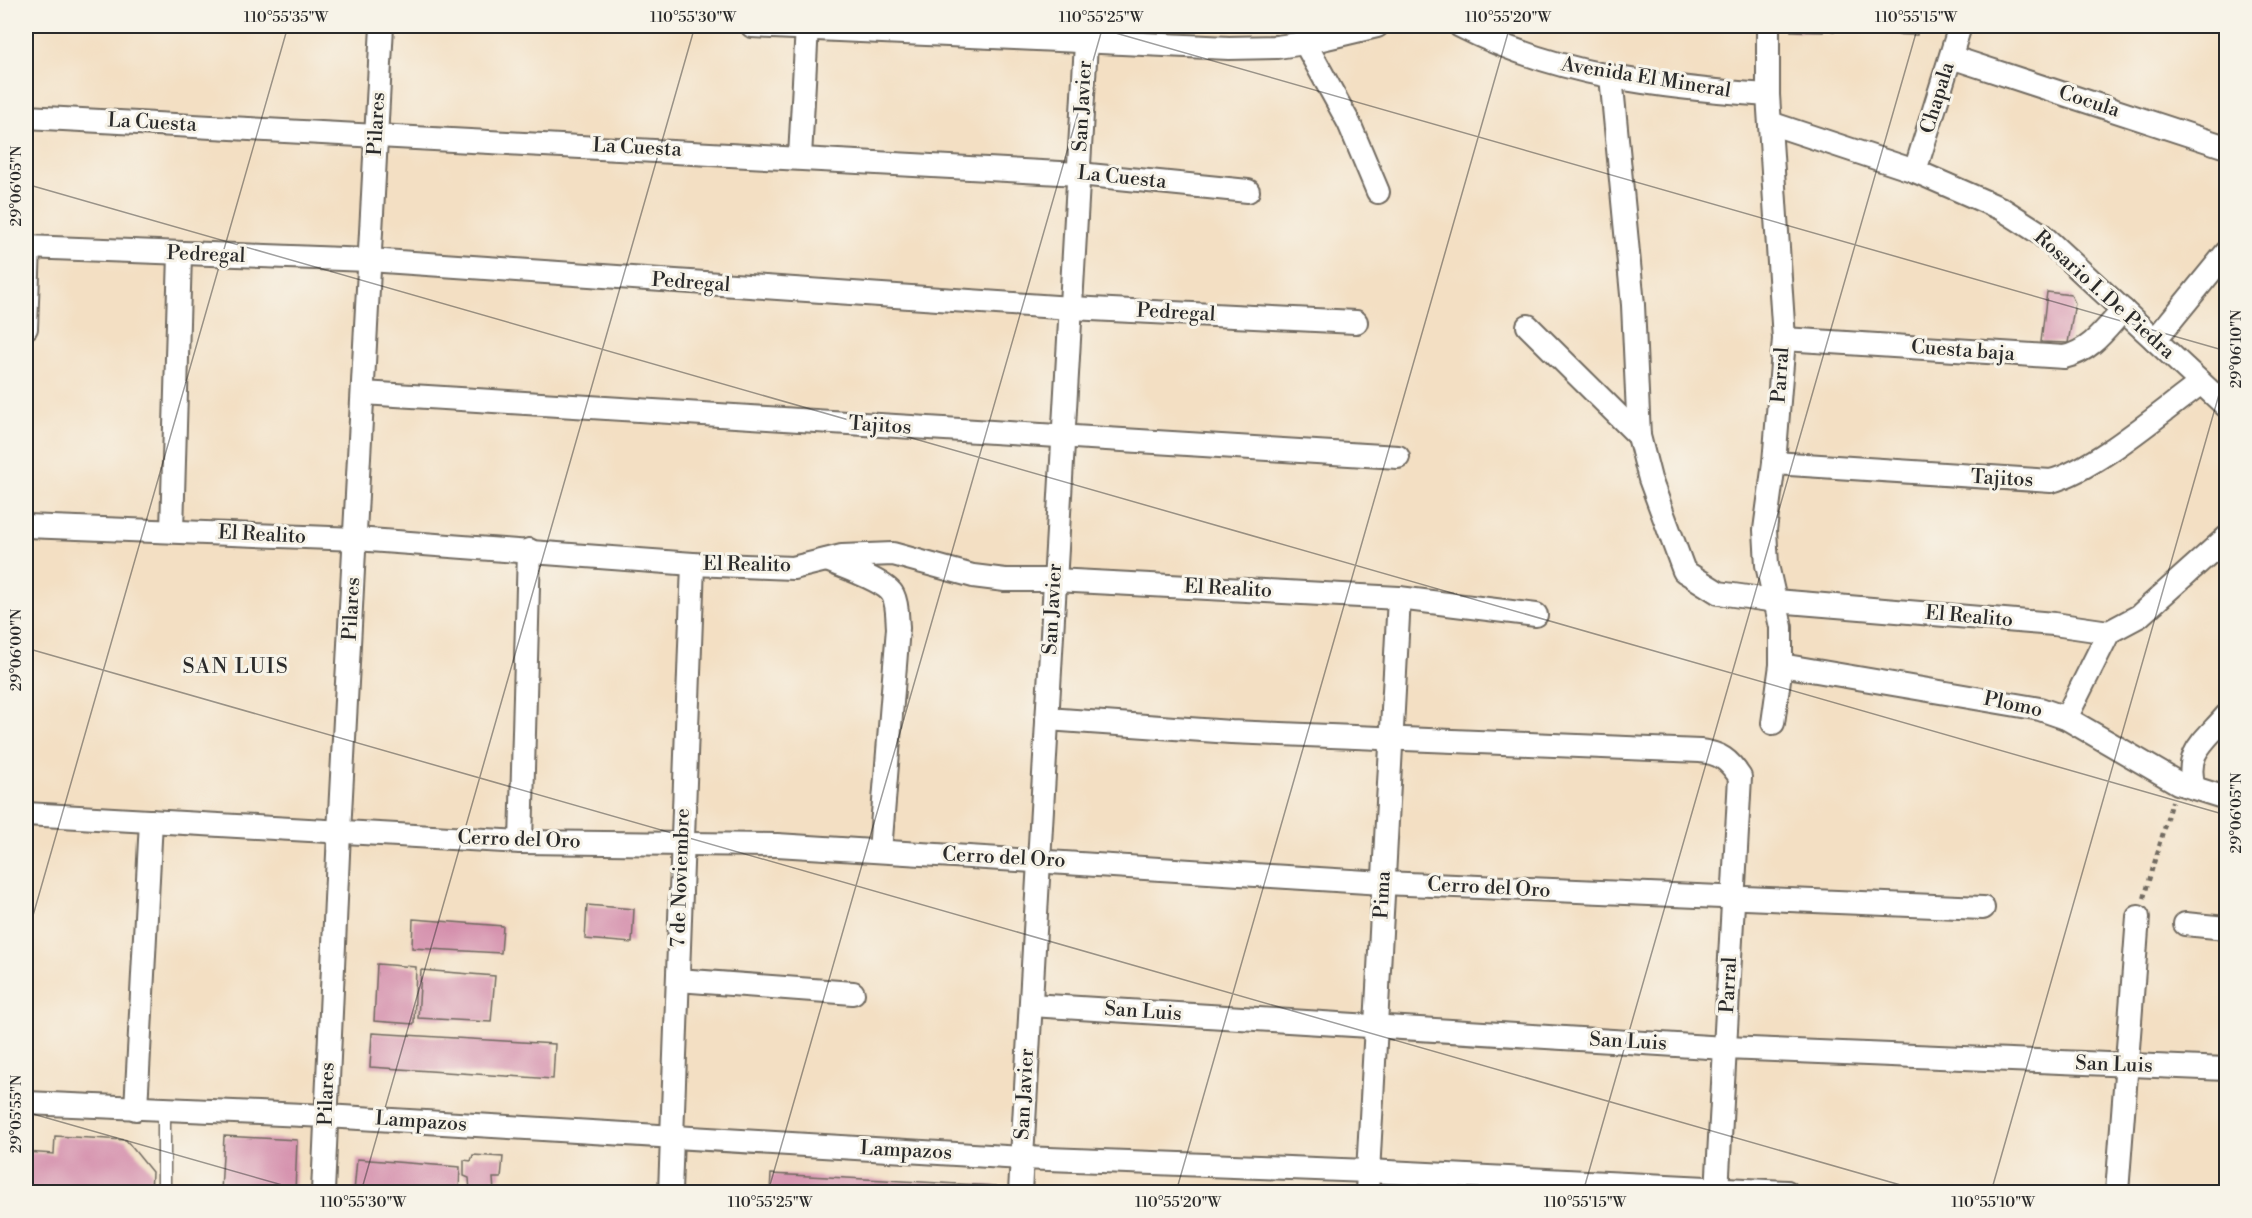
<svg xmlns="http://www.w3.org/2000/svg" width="2252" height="1218" font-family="'Libre Bodoni',serif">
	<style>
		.building { fill: #d48eac }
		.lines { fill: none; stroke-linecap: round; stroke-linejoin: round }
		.lane-casing { stroke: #716a60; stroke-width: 15 }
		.street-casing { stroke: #716a60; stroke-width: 26 }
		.path { stroke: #716a60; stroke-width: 4; stroke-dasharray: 4.5 4.5; stroke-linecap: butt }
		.lane { stroke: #fff; stroke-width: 12 }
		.street { stroke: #fff; stroke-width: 22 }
		.ticks { fill: none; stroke: #2b2b2b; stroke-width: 1.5; stroke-opacity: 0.45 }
		.labels { text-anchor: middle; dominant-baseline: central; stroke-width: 6; stroke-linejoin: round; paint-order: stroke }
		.street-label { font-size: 20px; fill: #2b2b2b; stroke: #f7f3e8 }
		.neighbourhood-label { font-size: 21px; letter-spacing: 1.5px; fill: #2b2b2b; stroke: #f7f3e8 }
		.neatline { fill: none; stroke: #2b2b2b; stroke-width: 2 }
		.ticks-label { font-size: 15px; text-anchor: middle; fill: #2b2b2b }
	</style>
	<rect width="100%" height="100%" fill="#f7f3e8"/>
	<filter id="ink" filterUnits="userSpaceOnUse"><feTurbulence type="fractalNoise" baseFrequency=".0167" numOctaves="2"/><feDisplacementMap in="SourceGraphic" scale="12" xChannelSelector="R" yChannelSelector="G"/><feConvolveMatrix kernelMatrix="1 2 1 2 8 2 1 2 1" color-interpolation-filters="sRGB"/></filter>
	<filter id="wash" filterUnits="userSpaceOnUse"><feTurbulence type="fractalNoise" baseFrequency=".008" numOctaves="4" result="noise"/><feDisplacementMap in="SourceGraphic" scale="24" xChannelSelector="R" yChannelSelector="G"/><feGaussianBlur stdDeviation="1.35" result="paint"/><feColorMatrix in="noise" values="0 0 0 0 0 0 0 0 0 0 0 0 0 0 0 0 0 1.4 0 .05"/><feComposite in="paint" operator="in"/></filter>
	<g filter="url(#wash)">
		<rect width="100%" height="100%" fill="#f3dfc3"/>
		<g id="blocks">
			<g class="building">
				<polygon points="1791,26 1823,26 1823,32 1791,31"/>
				<polygon points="1832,26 1876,26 1876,32 1832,31"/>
				<polygon points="1886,26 1918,26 1917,35 1885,34"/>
				<polygon points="2047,292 2071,295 2075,303 2068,343 2041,342"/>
				<polygon points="587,905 634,909 632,943 585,939"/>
				<polygon points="413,919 503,926 501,953 412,948"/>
				<polygon points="377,964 416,967 414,1024 374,1021"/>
				<polygon points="421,970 495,976 491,1022 418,1018"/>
				<polygon points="372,1033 555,1044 553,1079 370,1067"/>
				<polygon points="55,1136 126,1140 152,1172 151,1192 26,1192 26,1152 54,1154"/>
				<polygon points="224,1136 297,1140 295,1192 221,1192"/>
				<polygon points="473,1155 503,1157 501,1178 493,1178 494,1192 470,1192 469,1178 464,1176 464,1160 471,1161"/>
				<polygon points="357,1159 460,1167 459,1192 354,1192"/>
				<polygon points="771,1174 996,1186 996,1192 770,1192"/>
			</g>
		</g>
	</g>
	<g filter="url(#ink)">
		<use href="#blocks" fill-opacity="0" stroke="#716a60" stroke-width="1.5"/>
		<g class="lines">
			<defs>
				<polyline id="lane" points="164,1110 164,1192"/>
				<g id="street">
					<polyline points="752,26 1229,48 1277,47 1305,43 1377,26"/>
					<path d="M1460,26C1555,75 1662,88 1768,95"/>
					<polyline points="1768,26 1768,95 1784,339 1774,463 1765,530 1767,565 1781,627 1781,665 1773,723"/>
					<polyline points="1305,43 1349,123 1378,192"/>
					<polyline points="1951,57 2226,147"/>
					<polyline points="1611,76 1633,305 1639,436 1650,479 1684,571 1719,593 1776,601 2054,624 2109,632 2139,616 2226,538"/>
					<polyline points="26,117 1079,174 1248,191"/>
					<polyline points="1770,123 1915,171 2002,209 2041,234 2226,406"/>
					<polyline points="800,157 807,26"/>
					<polyline points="1915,171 1960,26"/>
					<polyline points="26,247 369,260 1071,308 1356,322"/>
					<polyline points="1528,326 1639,436"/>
					<polyline points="26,328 29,247"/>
					<path d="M1784,339L2064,357C2091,351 2105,330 2123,310"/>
					<polyline points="2155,340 2226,253"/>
					<polyline points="363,393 1398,457"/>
					<path d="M1774,463L2051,481C2096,469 2161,412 2201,383"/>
					<polyline points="26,526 356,539 693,564 793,568 842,556 893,554 973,576 1005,580 1055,580 1399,598 1536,615"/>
					<polyline points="172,530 180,254"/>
					<path d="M827,560C843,567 886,581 893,595C898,605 897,617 898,628L880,851"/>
					<polyline points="1781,665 2040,709 2066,718 2178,783 2226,798"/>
					<polyline points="2066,718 2109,632"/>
					<path d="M1047,719L1231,732L1700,751C1720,753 1729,760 1740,777L1717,1192"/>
					<path d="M2194,788C2184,752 2204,742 2226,716"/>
					<polyline points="26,814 521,842 777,845 1383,883 1983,908"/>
					<polyline points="521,842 529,550"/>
					<polyline points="2185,924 2226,928"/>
					<polyline points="678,980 853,993"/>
					<polyline points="1031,1005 1725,1048 2226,1069"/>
					<polyline points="26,1103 326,1116 1022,1158 1368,1171 1787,1192"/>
					<polyline points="136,1109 151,821"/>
					<polyline points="323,1192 339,832 382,26"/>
					<polyline points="670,1192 693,564"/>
					<polyline points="1020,1192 1087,26"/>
					<polyline points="1367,1192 1399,598"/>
					<polyline points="2117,1192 2138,917"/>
				</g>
			</defs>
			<use href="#lane" class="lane-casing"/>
			<use href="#street" class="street-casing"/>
			<polyline class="path" points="2144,898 2172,801"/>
			<use href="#lane" class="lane"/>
			<use href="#street" class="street"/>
		</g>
	</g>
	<path class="ticks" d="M1091,26L2226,351M26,184L2226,815M26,648L1925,1192M26,940L288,26M26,1112L307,1192M361,1192L695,26M768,1192L1103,26M1176,1192L1510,26M1583,1192L1918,26M1991,1192L2226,370"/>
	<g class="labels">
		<g class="street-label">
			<text transform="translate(1646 78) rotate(9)">Avenida El Mineral</text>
			<text transform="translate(1938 98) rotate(-73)">Chapala</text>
			<text transform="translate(2089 102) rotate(18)">Cocula</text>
			<text transform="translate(1083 106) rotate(-87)">San Javier</text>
			<text transform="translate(152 123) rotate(3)">La Cuesta</text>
			<text transform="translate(377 124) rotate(-87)">Pilares</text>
			<text transform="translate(637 148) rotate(3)">La Cuesta</text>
			<text transform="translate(1122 178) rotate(6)">La Cuesta</text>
			<text transform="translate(206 255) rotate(2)">Pedregal</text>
			<text transform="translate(691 283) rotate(4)">Pedregal</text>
			<text transform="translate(2104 295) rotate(42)">Rosario I. De Piedra</text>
			<text transform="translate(1176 313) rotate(3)">Pedregal</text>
			<text transform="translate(1963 351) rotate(4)">Cuesta baja</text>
			<text transform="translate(1781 375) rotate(-86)">Parral</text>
			<text transform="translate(880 426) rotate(4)">Tajitos</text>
			<text transform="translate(2002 479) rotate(3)">Tajitos</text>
			<text transform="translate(262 535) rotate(3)">El Realito</text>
			<text transform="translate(747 565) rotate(1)">El Realito</text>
			<text transform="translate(1228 589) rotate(3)">El Realito</text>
			<text transform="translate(352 609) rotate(-87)">Pilares</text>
			<text transform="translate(1053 609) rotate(-87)">San Javier</text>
			<text transform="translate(1969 617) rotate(5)">El Realito</text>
			<text transform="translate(2013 705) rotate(12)">Plomo</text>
			<text transform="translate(519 840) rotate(2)">Cerro del Oro</text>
			<text transform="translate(1004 858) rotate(3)">Cerro del Oro</text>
			<text transform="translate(681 878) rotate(-88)">7 de Noviembre</text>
			<text transform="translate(1489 888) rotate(3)">Cerro del Oro</text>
			<text transform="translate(1383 895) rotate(-87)">Pima</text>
			<text transform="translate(1729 985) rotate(-87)">Parral</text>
			<text transform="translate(1143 1012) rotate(4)">San Luis</text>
			<text transform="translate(1628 1042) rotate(3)">San Luis</text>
			<text transform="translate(2114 1065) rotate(2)">San Luis</text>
			<text transform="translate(327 1094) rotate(-88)">Pilares</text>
			<text transform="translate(1025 1094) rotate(-87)">San Javier</text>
			<text transform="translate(421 1122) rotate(4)">Lampazos</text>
			<text transform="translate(906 1151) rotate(3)">Lampazos</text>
		</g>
		<g class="neighbourhood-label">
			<text x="236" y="667">SAN LUIS</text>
		</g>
	</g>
	<rect width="2252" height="1218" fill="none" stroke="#f7f3e8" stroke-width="66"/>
	<rect x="33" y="33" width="2186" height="1152" class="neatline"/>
	<g class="ticks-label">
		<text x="286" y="22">110°55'35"W</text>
		<text x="693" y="22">110°55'30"W</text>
		<text x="1101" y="22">110°55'25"W</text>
		<text x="1508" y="22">110°55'20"W</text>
		<text x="1916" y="22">110°55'15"W</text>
		<text transform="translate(16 186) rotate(-90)" y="5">29°06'05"N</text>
		<text transform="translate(2236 349) rotate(-90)" y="5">29°06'10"N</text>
		<text transform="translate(16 650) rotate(-90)" y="5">29°06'00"N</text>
		<text transform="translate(2236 813) rotate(-90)" y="5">29°06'05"N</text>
		<text transform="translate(16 1114) rotate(-90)" y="5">29°05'55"N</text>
		<text x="363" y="1207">110°55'30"W</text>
		<text x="770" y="1207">110°55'25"W</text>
		<text x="1178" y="1207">110°55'20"W</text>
		<text x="1585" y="1207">110°55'15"W</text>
		<text x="1993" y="1207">110°55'10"W</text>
	</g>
</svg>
